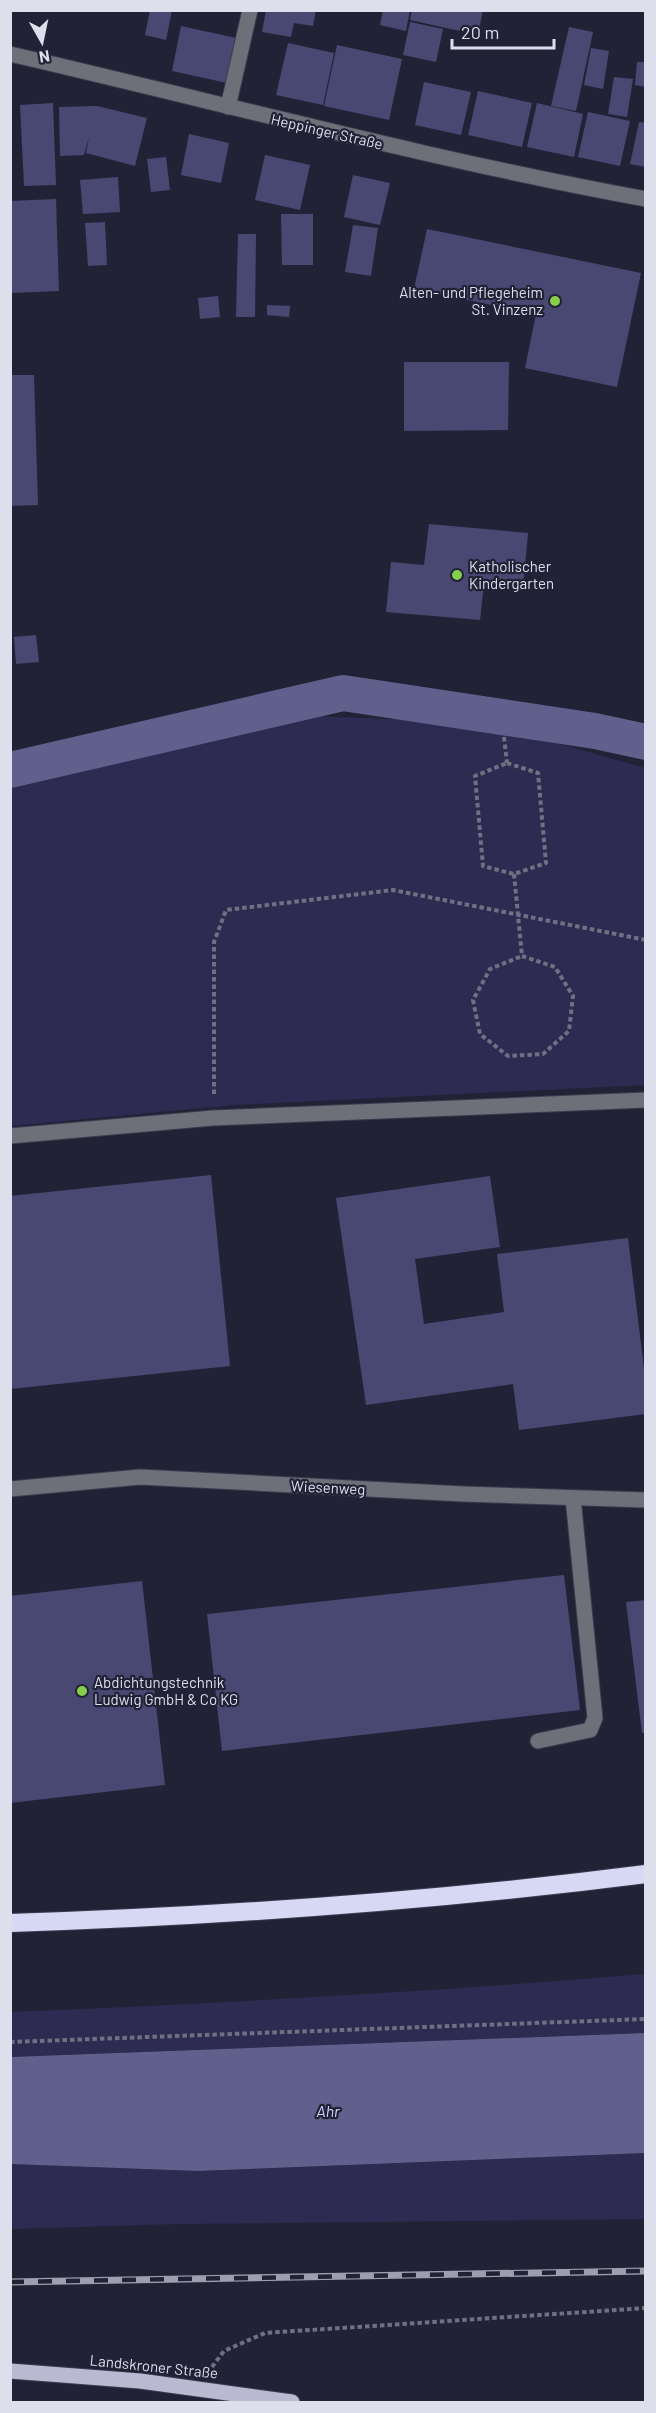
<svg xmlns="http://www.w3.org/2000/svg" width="656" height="2413" font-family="Barlow,sans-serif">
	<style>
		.green { fill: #2d2b52 }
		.water { fill: #60608d }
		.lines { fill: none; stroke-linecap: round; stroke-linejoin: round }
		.canal { stroke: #60608d; stroke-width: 36 }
		.building { fill: #484873 }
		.minor-casing { stroke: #3c3c50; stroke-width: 17 }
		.major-casing { stroke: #3c3c50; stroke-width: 17 }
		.highway-casing { stroke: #3c3c50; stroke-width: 20 }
		.path { stroke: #707082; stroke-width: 4; stroke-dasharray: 4.5 3; stroke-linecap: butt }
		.minor { stroke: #6f6f7a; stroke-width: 15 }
		.major { stroke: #b9bad2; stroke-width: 15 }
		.highway { stroke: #d7d8f4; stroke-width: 18 }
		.rail-casing { stroke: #9d9eae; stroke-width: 7 }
		.rail { stroke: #222237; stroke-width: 4.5; stroke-dasharray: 14; stroke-linecap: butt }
		.poi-dot { fill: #86cf4b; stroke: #222237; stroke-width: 2 }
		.labels { text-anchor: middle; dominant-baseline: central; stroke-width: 4.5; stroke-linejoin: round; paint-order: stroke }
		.street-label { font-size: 15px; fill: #dedfed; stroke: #222237 }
		.poi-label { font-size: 15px; fill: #dedfed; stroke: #222237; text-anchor: start }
		.water-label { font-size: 16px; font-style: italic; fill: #d0d1fd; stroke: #222237 }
	</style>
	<rect width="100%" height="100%" fill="#222237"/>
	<g class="green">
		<polygon points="314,716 486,723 645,768 645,1085 235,1105 11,1126 11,788 117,759"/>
		<path d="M645,1974V2033L11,2057L10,2012C223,2003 434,1992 645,1974Z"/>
		<polygon points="645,2153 645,2219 177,2224 11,2229 11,2164 198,2171"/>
	</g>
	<polygon class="water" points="645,2033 645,2153 198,2171 11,2164 11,2057"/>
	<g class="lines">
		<polyline class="canal" points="10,770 343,693 595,731 646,742"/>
	</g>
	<g class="building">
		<polygon points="150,10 172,10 166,40 145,35"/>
		<polygon points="266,10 316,10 313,26 294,23 291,37 262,32"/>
		<polygon points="383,10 410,10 406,31 380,25"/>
		<polygon points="412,10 483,10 478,35 410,20"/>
		<polygon points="410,22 443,29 436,62 403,55"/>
		<polygon points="181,26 236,38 227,83 172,71"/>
		<polygon points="569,27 593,32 576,111 551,106"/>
		<polygon points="288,43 334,53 323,105 276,95"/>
		<polygon points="337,45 402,59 389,120 324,106"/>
		<polygon points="591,48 609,51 603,89 584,85"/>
		<polygon points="637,62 646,62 646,87 635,85"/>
		<polygon points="614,77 633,79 627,117 608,114"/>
		<polygon points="424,82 471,92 461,135 415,125"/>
		<polygon points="478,91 532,103 522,147 468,135"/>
		<polygon points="53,103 56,185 24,186 20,105"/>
		<polygon points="537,103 583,114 574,157 527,147"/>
		<polygon points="97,106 147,118 135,166 86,153 89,137 84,155 60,156 59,107"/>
		<polygon points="588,112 630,121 620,166 578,157"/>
		<polygon points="639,122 646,123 646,167 630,164"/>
		<polygon points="189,134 229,143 221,183 181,175"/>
		<polygon points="265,155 310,165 300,210 255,200"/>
		<polygon points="166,157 170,190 151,192 147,159"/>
		<polygon points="353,175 390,183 380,225 344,217"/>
		<polygon points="118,177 120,212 83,214 80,180"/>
		<polygon points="56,199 59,291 10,293 10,201"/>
		<polygon points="281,214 313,214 313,265 282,265"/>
		<polygon points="105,222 107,265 88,266 85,223"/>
		<polygon points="353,225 378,228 371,276 345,272"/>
		<polygon points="427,229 641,273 617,387 525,368 536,314 414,289"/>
		<polygon points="238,234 256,234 255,317 236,317"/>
		<polygon points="218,296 220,317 200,319 198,298"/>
		<polygon points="267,305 290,306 289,317 267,315"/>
		<polygon points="404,362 509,362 508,430 404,431"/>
		<polygon points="10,375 34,375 38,505 10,506"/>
		<polygon points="429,524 528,533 523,588 484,584 480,620 386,612 391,562 424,565"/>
		<polygon points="36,635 39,662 16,664 14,637"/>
		<polygon points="211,1175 230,1366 10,1389 10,1196"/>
		<polygon points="490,1176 500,1247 415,1259 424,1324 504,1312 497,1254 628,1238 646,1385 646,1414 519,1430 513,1384 366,1405 336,1198"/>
		<polygon points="564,1575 580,1710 222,1751 207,1614"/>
		<polygon points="142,1581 165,1785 10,1803 10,1596"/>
		<polygon points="646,1600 646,1732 642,1733 626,1602"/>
	</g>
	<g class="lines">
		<defs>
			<g id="minor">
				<path d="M10,54C222,103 432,160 646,199"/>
				<polyline points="228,107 250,10"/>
				<polyline points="10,1136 213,1118 646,1100"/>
				<polyline points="10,1489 140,1477 463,1494 646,1500"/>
				<polyline points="538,1741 590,1730 595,1718 573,1498"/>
			</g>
			<polyline id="major" points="10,2371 140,2381 292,2402"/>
			<path id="highway" d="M10,1923C223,1916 435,1901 646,1874"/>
		</defs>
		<use href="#minor" class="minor-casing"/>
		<use href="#major" class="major-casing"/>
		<use href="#highway" class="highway-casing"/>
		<g class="path">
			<polyline points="504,737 507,763"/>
			<polygon points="507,763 538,773 546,863 514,874 483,866 475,776"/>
			<polyline points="514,874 522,956"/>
			<polygon points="522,956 555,967 573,996 569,1031 543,1054 508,1056 480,1034 473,1000 490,969"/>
			<polyline points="214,1094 214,942 226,910 393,890 646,940"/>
			<polyline points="10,2042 646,2019"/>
			<polyline points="212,2367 224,2351 265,2333 646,2308"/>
		</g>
		<use href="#minor" class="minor"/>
		<use href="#major" class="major"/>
		<use href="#highway" class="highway"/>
		<defs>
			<polyline id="rail" points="10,2282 646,2271"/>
		</defs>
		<use href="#rail" class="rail-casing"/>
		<use href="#rail" class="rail"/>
	</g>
	<g class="poi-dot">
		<circle cx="555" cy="301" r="6"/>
		<circle cx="457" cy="575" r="6"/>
		<circle cx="82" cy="1691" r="6"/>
	</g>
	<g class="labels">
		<g class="street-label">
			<text transform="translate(327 131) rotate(13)">Heppinger Straße</text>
			<text transform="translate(328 1487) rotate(3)">Wiesenweg</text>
			<text transform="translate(154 2366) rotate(6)">Landskroner Straße</text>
		</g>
		<g class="poi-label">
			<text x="543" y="292" text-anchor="end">Alten- und Pflegeheim<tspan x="543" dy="17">St. Vinzenz</tspan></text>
			<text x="469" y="566">Katholischer<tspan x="469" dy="17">Kindergarten</tspan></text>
			<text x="94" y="1682">Abdichtungstechnik<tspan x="94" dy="17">Ludwig GmbH &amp; Co KG</tspan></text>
		</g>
		<g class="water-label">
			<text x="328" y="2110">Ahr</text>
		</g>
	</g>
	<rect width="656" height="2413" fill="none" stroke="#dedfed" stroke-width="24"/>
	<g transform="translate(42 42) rotate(171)" stroke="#222237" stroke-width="4.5" paint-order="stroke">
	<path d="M0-4.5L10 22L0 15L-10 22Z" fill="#dedfed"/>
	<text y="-9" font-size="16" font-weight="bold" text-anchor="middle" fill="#dedfed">N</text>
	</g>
	<path d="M452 39v9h102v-9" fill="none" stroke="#dedfed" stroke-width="3"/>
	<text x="461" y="39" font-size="18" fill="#dedfed" stroke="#222237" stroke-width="4.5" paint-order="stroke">20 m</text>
</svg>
